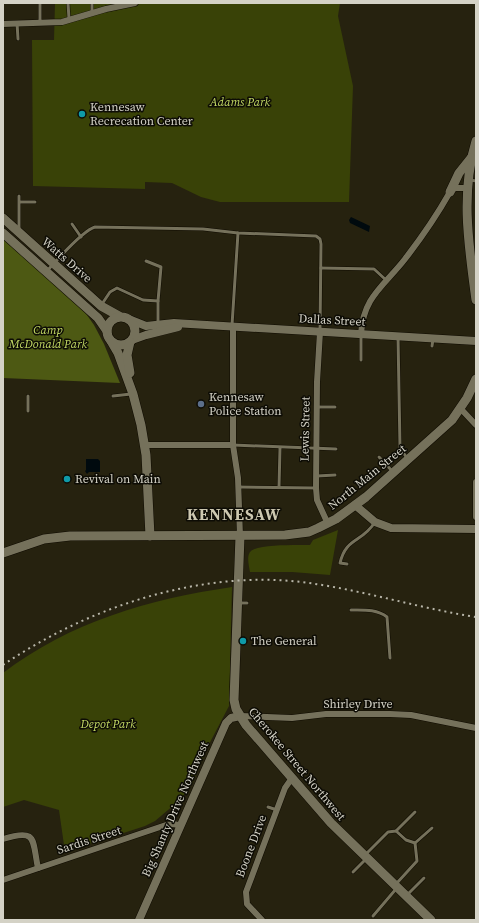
<svg xmlns="http://www.w3.org/2000/svg" width="479" height="923" font-family="'Source Serif 4',serif">
	<style>
		.green { fill: #394207 }
		.forest { fill: #4d5913 }
		.water { fill: #000a0e }
		.lines { fill: none; stroke-linecap: round; stroke-linejoin: round }
		.service-casing { stroke: #0f0b00; stroke-width: 4 }
		.minor-casing { stroke: #0f0b00; stroke-width: 7 }
		.tertiary-casing { stroke: #0f0b00; stroke-width: 9 }
		.secondary-casing { stroke: #0f0b00; stroke-width: 10 }
		.service { stroke: #75715b; stroke-width: 3 }
		.minor { stroke: #75715b; stroke-width: 6 }
		.tertiary { stroke: #75715b; stroke-width: 8 }
		.secondary { stroke: #75715b; stroke-width: 9 }
		.rail { stroke: #b8b6a9; stroke-width: 2; stroke-dasharray: 2 4; stroke-linecap: butt }
		.culture-dot { fill: #0f9aa8; stroke: #0d0c05; stroke-width: 1.5 }
		.service-dot { fill: #5c6f8a; stroke: #0d0c05; stroke-width: 1.5 }
		.labels { text-anchor: middle; dominant-baseline: central; stroke-width: 3; stroke-linejoin: round; paint-order: stroke }
		.park-label { font-size: 12px; font-style: italic; fill: #c3d964; stroke: #0d0c05 }
		.poi-label { font-size: 12px; fill: #d4d2c6; stroke: #0d0c05; text-anchor: start }
		.street-label { font-size: 12px; fill: #d4d2c6; stroke: #0d0c05 }
		.district-label { font-size: 16px; font-weight: bold; letter-spacing: 1px; fill: #cdc8b0; stroke: #0d0c05 }
	</style>
	<rect width="100%" height="100%" fill="#26220f"/>
	<g class="green">
		<polygon points="55,3 340,3 338,16 353,86 349,202 220,202 201,197 172,183 145,182 145,189 33,186 32,40 54,40"/>
		<path d="M338,530L330,575L292,572H250C249,566 246,555 251,551C258,544 298,545 310,545L313,540Z"/>
		<path d="M232,587L229,706L207,748L193,782L181,799L155,821L145,826L65,852L59,810L24,800L3,807V673C70,622 149,599 232,587Z"/>
	</g>
	<polygon class="forest" points="3,239 82,308 94,325 104,344 120,383 3,378"/>
	<g class="water">
		<polygon points="351,217 370,226 369,232 350,223 349,220"/>
		<polygon points="86,459 98,459 100,461 100,472 89,472 87,474 85,471 86,470"/>
	</g>
	<g class="lines">
		<defs>
			<g id="service">
				<polyline points="40,3 40,23"/>
				<polyline points="68,3 69,19"/>
				<polyline points="92,13 92,3"/>
				<polyline points="17,23 18,39"/>
				<polyline points="470,180 476,181"/>
				<polyline points="19,196 19,230"/>
				<polyline points="20,202 35,202"/>
				<polyline points="72,224 81,237"/>
				<polyline points="146,261 161,267 158,301"/>
				<polyline points="321,268 374,269 386,280"/>
				<path d="M48,270C57,260 82,231 95,227L203,229L238,233L316,236L320,239L321,244L320,331"/>
				<polyline points="102,304 110,292 117,288 143,300 158,301 158,323"/>
				<polyline points="232,325 238,233"/>
				<polyline points="398,336 400,448 407,458"/>
				<polyline points="432,346 433,339"/>
				<polyline points="361,360 361,335"/>
				<polyline points="113,396 131,394"/>
				<polyline points="317,407 335,407"/>
				<polyline points="28,411 28,396"/>
				<polyline points="233,445 336,449"/>
				<polyline points="379,457 393,472"/>
				<polyline points="317,476 335,475"/>
				<polyline points="239,487 316,488"/>
				<polyline points="279,487 280,448"/>
				<path d="M347,564L340,563C346,537 362,543 375,522"/>
				<polyline points="239,603 247,603"/>
				<path d="M351,610C364,610 377,609 387,617L390,658"/>
				<polyline points="268,807 277,810"/>
				<polyline points="396,831 406,840 415,843 432,828"/>
				<polyline points="365,855 388,832 396,831 415,812"/>
				<polyline points="353,872 366,859"/>
				<polyline points="396,884 417,861 415,843"/>
				<polyline points="407,895 424,878"/>
				<polyline points="373,916 396,889"/>
			</g>
			<g id="minor">
				<polyline points="3,24 62,22 106,9 135,3"/>
				<polyline points="233,327 233,445 238,478 240,536"/>
				<polyline points="320,332 317,382 316,488 317,500 328,524"/>
				<path d="M361,334C363,297 384,286 405,259C422,237 437,215 450,192L455,188H467"/>
				<polyline points="461,409 476,425"/>
				<polyline points="144,445 233,445"/>
				<polyline points="476,482 476,517"/>
				<polyline points="240,716 292,718 326,714 390,714 411,715 476,728"/>
				<path d="M3,839C38,828 32,840 38,868"/>
				<polyline points="3,880 166,825 174,824 181,826"/>
				<polyline points="262,920 247,904 246,892 285,788 292,778"/>
			</g>
			<g id="tertiary">
				<polyline points="131,320 146,326 174,323 476,341"/>
				<polyline points="132,340 146,335 178,327"/>
				<polyline points="355,505 375,522 391,528 476,529"/>
				<polyline points="139,920 226,723 231,718 240,716"/>
			</g>
			<g id="secondary">
				<path d="M476,141C460,193 469,247 476,300"/>
				<polyline points="450,192 459,173 471,158"/>
				<polyline points="3,218 101,306 119,316"/>
				<polyline points="3,233 98,318 107,331"/>
				<circle cx="121" cy="331" r="14"/>
				<polyline points="111,341 118,353 133,394 141,425 146,455 150,536"/>
				<polyline points="130,373 127,355 130,342"/>
				<polyline points="240,536 234,700 236,709 246,725 331,823 431,920"/>
				<polyline points="3,553 44,539 70,536 285,535 309,532 318,528 336,519 366,497 452,420 467,398 476,379"/>
			</g>
		</defs>
		<use href="#service" class="service-casing"/>
		<use href="#minor" class="minor-casing"/>
		<use href="#tertiary" class="tertiary-casing"/>
		<use href="#secondary" class="secondary-casing"/>
		<use href="#service" class="service"/>
		<use href="#minor" class="minor"/>
		<use href="#tertiary" class="tertiary"/>
		<use href="#secondary" class="secondary"/>
		<path class="rail" d="M3,665C87,608 198,570 301,582C360,589 417,608 476,617"/>
	</g>
	<g class="culture-dot">
		<circle cx="82" cy="114" r="4"/>
		<circle cx="67" cy="479" r="4"/>
		<circle cx="243" cy="641" r="4"/>
	</g>
	<circle class="service-dot" cx="201" cy="404" r="4"/>
	<g class="labels">
		<g class="park-label">
			<text x="240" y="102">Adams Park</text>
			<text x="48" y="330">Camp<tspan x="48" dy="14">McDonald Park</tspan></text>
			<text x="108" y="724">Depot Park</text>
		</g>
		<g class="poi-label">
			<text x="90" y="107">Kennesaw<tspan x="90" dy="14">Recrecation Center</tspan></text>
			<text x="209" y="397">Kennesaw<tspan x="209" dy="14">Police Station</tspan></text>
			<text x="75" y="479">Revival on Main</text>
			<text x="251" y="641">The General</text>
		</g>
		<g class="street-label">
			<text transform="translate(67 260) rotate(41)">Watts Drive</text>
			<text transform="translate(332 320) rotate(3)">Dallas Street</text>
			<text transform="translate(305 429) rotate(-89)">Lewis Street</text>
			<text transform="translate(367 477) rotate(-39)">North Main Street</text>
			<text x="358" y="704">Shirley Drive</text>
			<text transform="translate(297 764) rotate(50)">Cherokee Street Northwest</text>
			<text transform="translate(175 809) rotate(-66)">Big Shanty Drive Northwest</text>
			<text transform="translate(89 840) rotate(-18)">Sardis Street</text>
			<text transform="translate(251 846) rotate(-69)">Boone Drive</text>
		</g>
		<g class="district-label">
			<text x="234" y="514">KENNESAW</text>
		</g>
	</g>
	<rect width="479" height="923" fill="none" stroke="#d4d2c6" stroke-width="8"/>
</svg>
